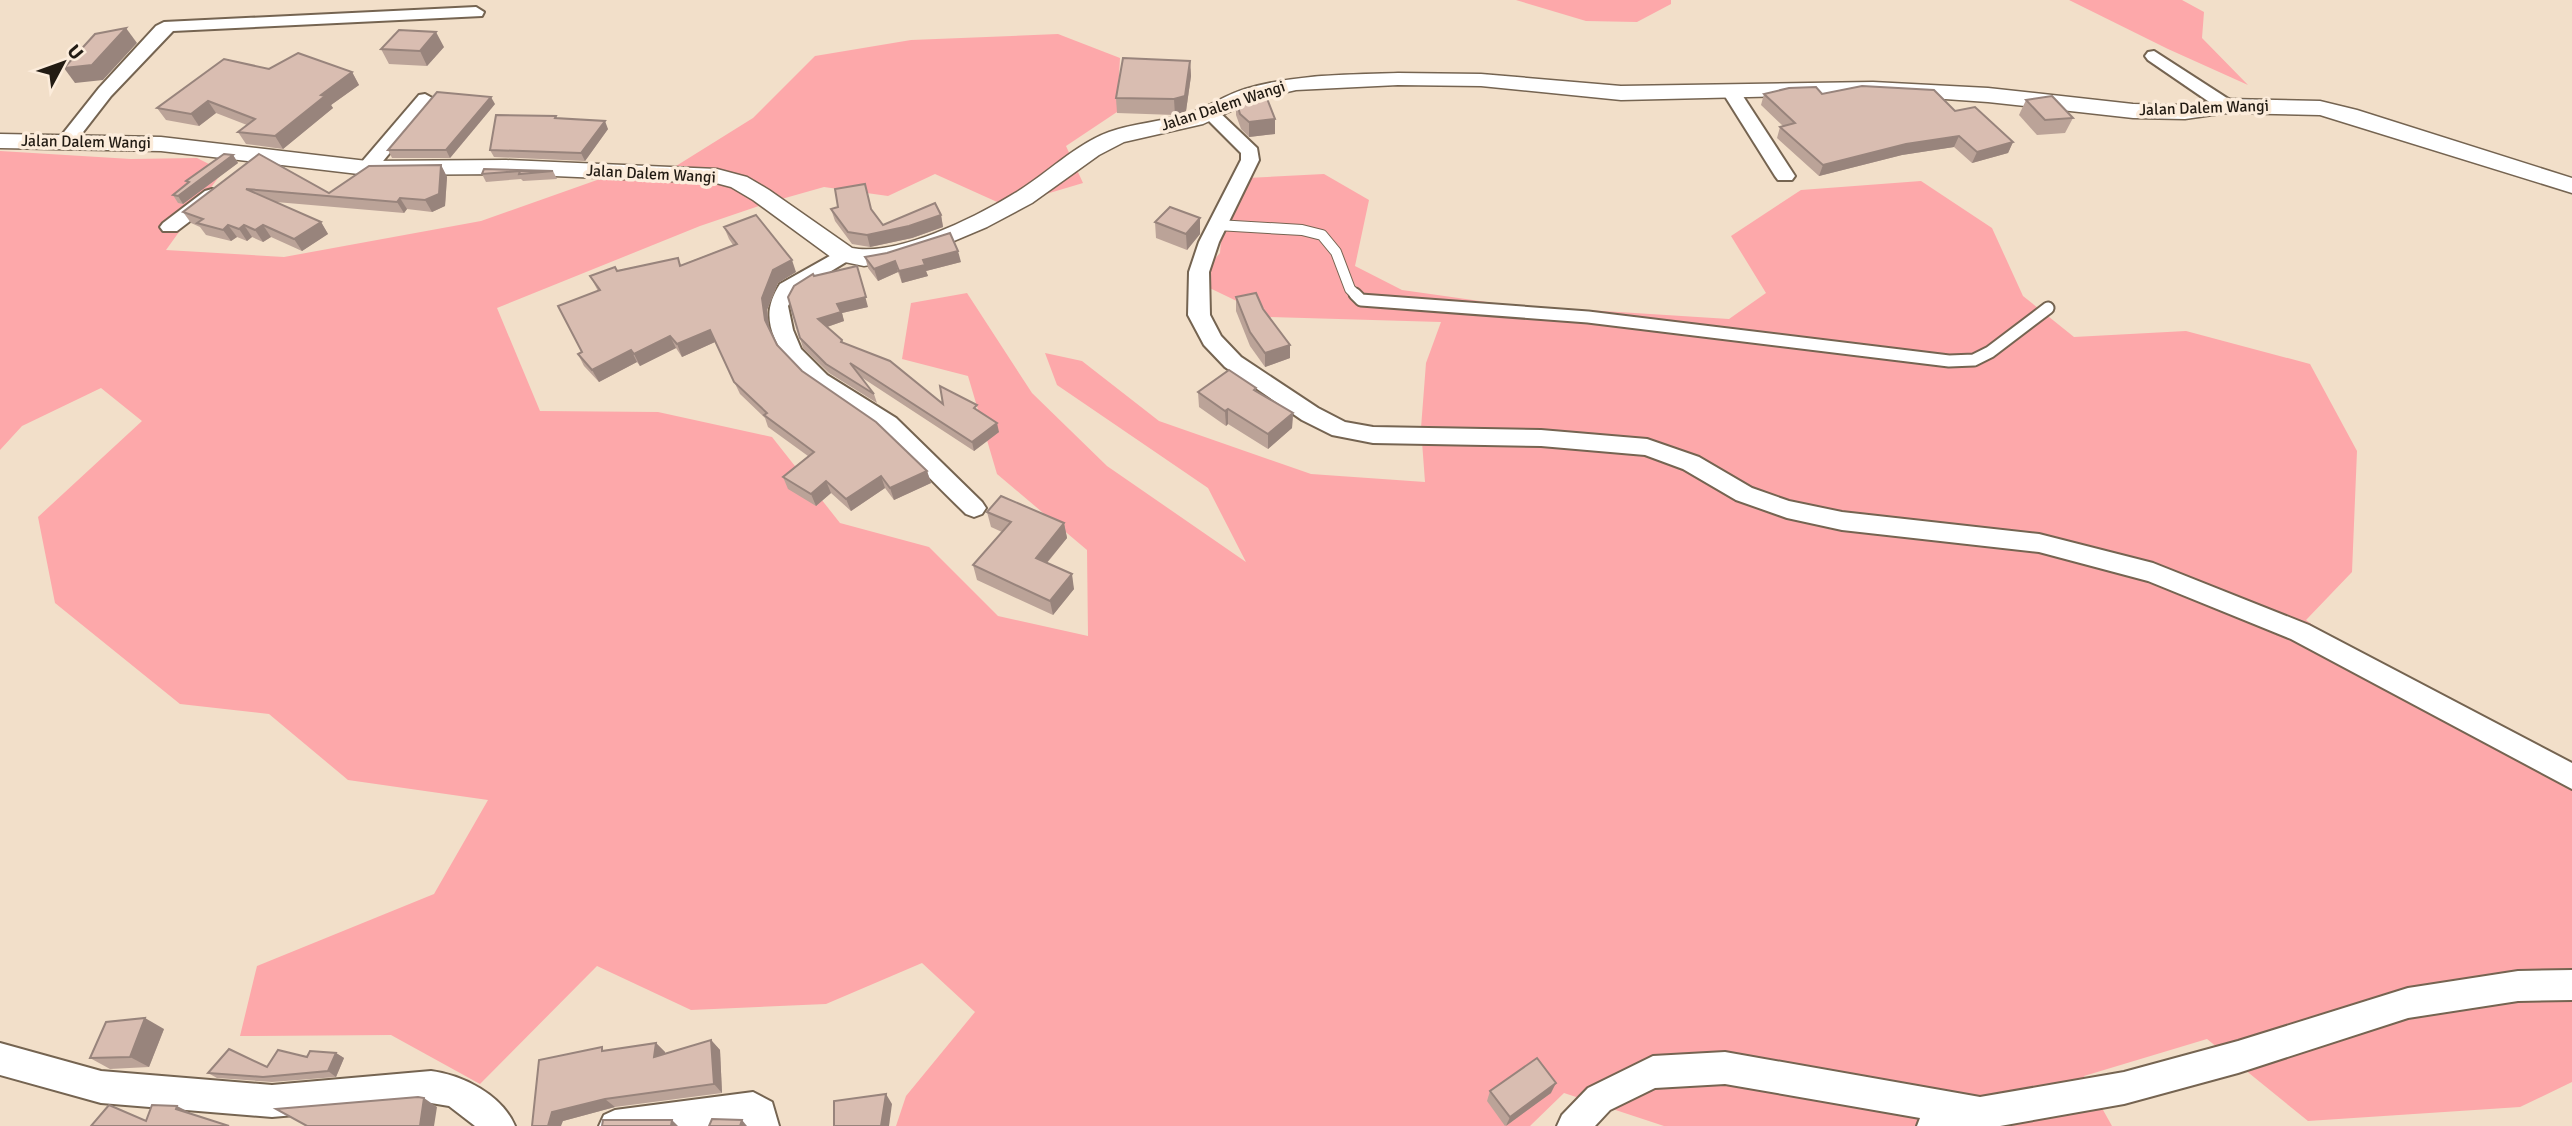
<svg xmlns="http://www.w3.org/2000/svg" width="2572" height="1126" font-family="Signika,sans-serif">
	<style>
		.green { fill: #fda8aa }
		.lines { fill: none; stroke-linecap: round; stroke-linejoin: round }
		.service-far1-casing { stroke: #756451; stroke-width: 12 }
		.service-casing { stroke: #756451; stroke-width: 15 }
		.minor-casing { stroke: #756451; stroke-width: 4 }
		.tertiary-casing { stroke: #756451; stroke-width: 3 }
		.service-far1 { stroke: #fff; stroke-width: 10 }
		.service { stroke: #fff; stroke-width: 11 }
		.minor { fill: #fff; fill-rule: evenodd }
		.tertiary { fill: #fff; fill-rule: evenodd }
		.wall { fill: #bba398 }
		.shaded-wall { fill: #98847c }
		.building { fill: #d9bdb1; stroke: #98847c; stroke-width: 2 }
		.labels { text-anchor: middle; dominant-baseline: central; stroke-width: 7; stroke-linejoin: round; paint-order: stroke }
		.far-street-label { font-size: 16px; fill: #221b13; stroke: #fcecdb }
	</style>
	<rect width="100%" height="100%" fill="#f2dfc9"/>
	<g class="green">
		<polygon points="1516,0 1671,0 1671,4 1637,22 1586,21"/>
		<polygon points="2069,0 2182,0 2204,12 2202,38 2248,85 2168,49"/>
		<polygon points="1058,34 1120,58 1117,112 1066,146 1083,183 1006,206 935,174 888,196 824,187 771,202 700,226 497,308 540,411 658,412 772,437 840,523 929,547 998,616 1088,636 1087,550 997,474 968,376 902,359 911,303 967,293 1032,393 1107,466 1246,562 1208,488 1057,385 1045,353 1082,361 1159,421 1311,474 1425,482 1421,428 1426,363 1441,322 1270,317 1195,281 1220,253 1223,213 1247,178 1324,174 1369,200 1355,266 1402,290 1508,305 1729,319 1766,293 1731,236 1801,190 1921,181 1992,228 2023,296 2074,337 2186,331 2310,364 2357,451 2352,572 2306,620 2436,717 2572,790 2572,1082 2520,1107 2308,1121 2207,1039 2084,1076 2112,1126 1664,1126 1564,1093 1530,1126 896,1126 906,1096 975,1012 922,963 826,1004 691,1010 597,966 480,1084 391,1035 240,1036 257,966 434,894 488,800 348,780 269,714 180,704 55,603 38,517 142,421 101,388 22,426 0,450 0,151 131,159 197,158 223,171 166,250 284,257 481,221 614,174 668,171 753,118 815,56 911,40"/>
	</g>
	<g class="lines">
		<defs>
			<polyline id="service-far1" points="1217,225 1302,230 1322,235 1336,252 1350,289 1357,296"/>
			<polyline id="service" points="1355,294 1361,300 1588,317 1949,361 1974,360 1990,352 2048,308"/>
			<g id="minor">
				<polygon points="476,7 484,12 482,16 173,31 111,96 73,145 66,147 57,141 99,88 156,26 164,22"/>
				<polygon points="2154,51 2233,102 2236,106 2233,110 2221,110 2148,60 2145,56 2148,52"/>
				<polygon points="1730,85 1739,90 1795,176 1792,180 1778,180 1775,176 1721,90"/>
				<polygon points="425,94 434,99 431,103 374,172 360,172 358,168 360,164 419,95"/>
				<polygon points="1211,109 1217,110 1257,148 1259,160 1219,242 1209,272 1210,315 1221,336 1241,357 1318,408 1345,422 1373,427 1541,430 1647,439 1699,457 1752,488 1789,501 1842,512 2039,534 2153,563 2309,625 2572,763 2572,789 2291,639 2148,581 2039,552 1842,530 1787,518 1736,500 1683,469 1645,455 1541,446 1373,443 1332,435 1302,420 1225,367 1204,345 1188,315 1189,272 1199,242 1241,160 1241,153 1202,114"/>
				<polygon points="212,189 219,191 222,195 219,199 177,231 163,231 160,227 163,223 205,191"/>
				<path d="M844,248L851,249L854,254L851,259L795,293L788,306L793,330L801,349L827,375L896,418L982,502L986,508L982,514L974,517L966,514C938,487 911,458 882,432C845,399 796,387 775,339C766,318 768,303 780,284Z"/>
				<polygon points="2572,970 2572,1000 2518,1001 2408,1018 2238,1073 2124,1104 2000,1126 1917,1126 1920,1118 1725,1084 1655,1088 1610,1110 1595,1126 1557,1126 1562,1115 1588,1088 1653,1056 1725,1052 1980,1097 2124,1072 2238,1041 2408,988 2518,971"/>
				<path d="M0,1043L101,1071L272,1085L431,1071C463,1075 502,1095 515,1126H475L449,1106L431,1103L272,1117L101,1103L0,1075Z"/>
				<polygon points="753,1092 772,1102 779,1126 599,1126 604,1115 615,1110"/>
			</g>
			<path id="tertiary" d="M1398,73L1481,74L1621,86L1873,82L1988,88L2133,104L2185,105L2227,99L2320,101L2357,110L2572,178V193L2320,115L2227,113L2185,119L2133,118L1988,102L1873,94L1621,100L1481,86L1398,85L1296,90L1257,99L1203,124L1124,142L1099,155L1032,203L987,227L942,246L889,262L864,266L835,260L753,200L731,187L716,183L506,174L367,175L161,151L0,148V134L161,137L367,161L506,160L717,169L747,177L769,190L852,248C897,257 976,217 1015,193C1047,174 1074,145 1109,132C1134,123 1161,122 1187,114C1207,108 1225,95 1245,89C1295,74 1347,75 1398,73Z"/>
		</defs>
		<use href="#service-far1" class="service-far1-casing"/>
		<use href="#service" class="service-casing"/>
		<use href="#minor" class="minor-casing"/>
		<use href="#tertiary" class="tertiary-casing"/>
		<use href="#service-far1" class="service-far1"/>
		<use href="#service" class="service"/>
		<use href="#minor" class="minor"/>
		<use href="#tertiary" class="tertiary"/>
	</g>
	<g class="wall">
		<polygon points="444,47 427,66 389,64 381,49"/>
		<polygon points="1190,61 1191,76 1186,111 1175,115 1117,113 1116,98"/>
		<polygon points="269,69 352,72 359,85 331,105 333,108 283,149 246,144 238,132 247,125 216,113 199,126 166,120 157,108"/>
		<polygon points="1764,94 1822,94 1955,111 2013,142 2008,153 1972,163 1954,147 1902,155 1819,176 1777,138 1780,127 1783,126 1761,105"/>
		<polygon points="1236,100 1275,119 1275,134 1249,137 1241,129 1236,115"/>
		<polygon points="2026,100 2073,118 2065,133 2037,135 2019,115"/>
		<polygon points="495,104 450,158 392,158 388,150"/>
		<polygon points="556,116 557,118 608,129 585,161 494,157 490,150"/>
		<polygon points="259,154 329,193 441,165 447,177 445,206 432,212 407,209 404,213 276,202 321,222 328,234 302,251 271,237 263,242 252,237 247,241 237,237 231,241 206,235 200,227 191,223 183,212"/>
		<polygon points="233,155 238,163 183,204 178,203 173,195 188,183 186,181"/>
		<polygon points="484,169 553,171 557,179 523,181 521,179 486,182 482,174"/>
		<polygon points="831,209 872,210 883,225 941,215 943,227 912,238 870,247 852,244 835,221"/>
		<polygon points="1155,222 1200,234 1187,250 1156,238"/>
		<polygon points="724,227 796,272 778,283 767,310 769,328 777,345 802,371 927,471 931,483 894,500 885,488 851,511 831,493 816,506 788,489 783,477 808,456 768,427 765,418 740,394 715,342 682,357 676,348 640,366 637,362 599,382 584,366 578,354 582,352 598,291 590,276 678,258 681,265 733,245 729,239"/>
		<polygon points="865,257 961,262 926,271 928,276 902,283 898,272 878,281 868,268"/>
		<polygon points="814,276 868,307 842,313 844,321 827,327 842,340 843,342 943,404 979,411 999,432 974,451 861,377 874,394 877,403 829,373 803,348 800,338"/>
		<polygon points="1236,297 1263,309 1290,345 1290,358 1265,367 1250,346 1236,311"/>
		<polygon points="1256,388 1256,391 1293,413 1292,428 1268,449 1228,424 1226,426 1199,407 1198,392"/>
		<polygon points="987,512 1064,523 1067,538 1047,563 1074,589 1053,615 977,580 973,565 1002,532 991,527"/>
		<polygon points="164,1029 149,1067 110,1069 90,1058"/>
		<polygon points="711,1040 720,1050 722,1093 615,1107 563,1121 532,1126 606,1051 656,1043 665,1052 665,1054"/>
		<polygon points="336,1053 344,1058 336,1077 272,1082 217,1078 208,1073 267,1067 307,1057"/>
		<polygon points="1490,1091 1551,1093 1505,1126 1487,1101"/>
	</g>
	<g class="shaded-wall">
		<polygon points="126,28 137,43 103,80 75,83 64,68"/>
		<polygon points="436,32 444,47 427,66 420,51"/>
		<polygon points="1190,61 1191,76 1186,111 1175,115 1174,99"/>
		<polygon points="352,72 359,85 331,105 333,108 283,149 275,136 321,95"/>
		<polygon points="491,97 495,104 450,158 446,150"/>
		<polygon points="208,101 216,113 199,126 191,114"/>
		<polygon points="1275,119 1275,134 1249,137 1249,122"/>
		<polygon points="605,121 608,129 585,161 581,153"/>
		<polygon points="1959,136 1954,147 1902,155 1819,176 1823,165 1906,144"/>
		<polygon points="2013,142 2008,153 1972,163 1977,152"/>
		<polygon points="233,155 238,163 183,204 178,196"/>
		<polygon points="441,165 447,177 445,206 432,212 425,200"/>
		<polygon points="400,198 407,209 404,213 397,202"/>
		<polygon points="941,215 943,227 912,238 870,247 867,235"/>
		<polygon points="1200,218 1200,234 1187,250 1186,234"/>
		<polygon points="321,222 328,234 302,251 294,239"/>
		<polygon points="228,225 237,237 231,241 223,230"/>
		<polygon points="244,225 252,237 247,241 239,229"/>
		<polygon points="263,225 271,237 263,242 255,230"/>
		<polygon points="958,251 961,262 926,271 928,276 902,283 899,271 923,260"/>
		<polygon points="792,260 796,272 778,283 767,310 770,332 765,320 762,298 773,270"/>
		<polygon points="895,261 898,272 878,281 874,269"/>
		<polygon points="857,266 868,307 842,313 844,321 821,329 818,319 837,304"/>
		<polygon points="710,330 715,342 682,357 677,344"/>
		<polygon points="670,336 676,348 640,366 634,354"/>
		<polygon points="1290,345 1290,358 1265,367 1265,353"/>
		<polygon points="631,350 637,362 599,382 592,370"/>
		<polygon points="1228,409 1228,424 1226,426 1225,411"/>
		<polygon points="1293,413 1292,428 1268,449 1268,434"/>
		<polygon points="997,423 999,432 974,451 972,442"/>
		<polygon points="927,471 931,483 894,500 890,488"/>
		<polygon points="881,476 885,488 851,511 846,499"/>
		<polygon points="826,481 831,493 816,506 811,494"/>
		<polygon points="1064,523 1067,538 1039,572 1036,558"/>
		<polygon points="1072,574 1074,589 1053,615 1050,601"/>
		<polygon points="145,1018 164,1029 149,1067 130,1057"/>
		<polygon points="711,1040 720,1050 722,1093 714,1084"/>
		<polygon points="656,1043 665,1052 664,1066 654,1057"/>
		<polygon points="336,1053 344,1058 336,1077 328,1071"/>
		<polygon points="1556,1083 1551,1093 1506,1126 1510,1117"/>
		<polygon points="886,1094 892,1104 889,1126 881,1126"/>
		<polygon points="424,1098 437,1107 434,1126 420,1126"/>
		<polygon points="605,1099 615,1107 563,1121 561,1126 548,1126 552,1112"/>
		<polygon points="177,1106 191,1113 190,1116 176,1109"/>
		<polygon points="672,1120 678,1126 671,1126"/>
		<polygon points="742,1120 747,1126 740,1126"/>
	</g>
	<g class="building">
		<polygon points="126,28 92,65 64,68 95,34"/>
		<polygon points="399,30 436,32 420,51 381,49"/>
		<polygon points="298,53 352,72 321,95 325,96 275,136 238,132 255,119 208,101 191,114 157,108 224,59 269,69"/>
		<polygon points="1123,58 1190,61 1185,96 1174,99 1116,98"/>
		<polygon points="1862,86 1934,90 1955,111 1975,107 2013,142 1977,152 1959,136 1906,144 1823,165 1780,127 1795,123 1764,94 1789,88 1816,87 1822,94"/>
		<polygon points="437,92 491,97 446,150 388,150"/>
		<polygon points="1266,96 1275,119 1249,122 1240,114 1236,100"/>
		<polygon points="2052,96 2073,118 2045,120 2026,100"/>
		<polygon points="496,115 556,116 555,118 605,121 581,153 490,150"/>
		<polygon points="224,154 233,155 178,196 173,195 189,182 186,181"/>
		<polygon points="259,154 329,193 369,166 441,165 439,194 425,200 400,198 397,202 246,189 321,222 294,239 263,225 255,230 244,225 239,229 228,225 223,230 197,223 203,219 183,212"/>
		<polygon points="484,169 553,171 519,174 520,171 482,174"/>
		<polygon points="865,184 871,209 883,225 935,203 941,215 909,226 867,235 848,232 831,209 838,207 835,189"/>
		<polygon points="1170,207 1200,218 1186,234 1155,222"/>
		<polygon points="756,215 792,260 773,270 762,298 765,320 777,345 802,371 876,422 927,471 890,488 881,476 846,499 826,481 811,494 783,477 814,452 764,415 767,413 734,382 710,330 677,344 670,336 634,354 631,350 592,370 578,354 582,352 558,306 600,290 590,276 615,267 617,271 678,258 680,266 737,244 724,227"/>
		<polygon points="950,233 958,251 923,260 925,265 899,271 895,261 874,269 865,257 887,253"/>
		<polygon points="857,266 866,297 837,304 841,312 818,319 842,340 841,342 890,361 943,404 940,386 977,405 974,408 997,423 972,442 850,363 874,394 826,364 800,338 788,297 794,286 813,274 814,276"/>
		<polygon points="1256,293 1263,309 1290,345 1265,353 1250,332 1236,297"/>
		<polygon points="1229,370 1256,388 1254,390 1293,413 1268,434 1228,409 1225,411 1198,392"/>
		<polygon points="1001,496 1064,523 1036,558 1072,574 1050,601 973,565 1011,522 987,512"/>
		<polygon points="145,1018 130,1057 90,1058 106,1022"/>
		<polygon points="711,1040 714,1084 605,1099 552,1112 548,1126 532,1126 539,1060 602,1047 602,1051 656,1043 654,1057"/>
		<polygon points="229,1049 267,1067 278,1050 307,1057 310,1051 336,1053 328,1071 263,1077 208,1073"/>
		<polygon points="1537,1058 1556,1083 1510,1117 1490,1091"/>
		<polygon points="886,1094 881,1126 834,1126 834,1101"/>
		<polygon points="418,1097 424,1098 420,1126 307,1126 276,1109"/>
		<polygon points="109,1105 146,1121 152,1105 177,1106 176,1109 229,1126 91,1126"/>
		<polygon points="712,1119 742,1120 740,1126 709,1126"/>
		<polygon points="603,1120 672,1120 671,1126 602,1126"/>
	</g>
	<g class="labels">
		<g class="far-street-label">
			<text transform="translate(1223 106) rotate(-18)">Jalan Dalem Wangi</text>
			<text transform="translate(2204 108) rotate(-2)">Jalan Dalem Wangi</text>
			<text transform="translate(86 142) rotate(1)">Jalan Dalem Wangi</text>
			<text transform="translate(651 174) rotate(3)">Jalan Dalem Wangi</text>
		</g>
	</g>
	<g transform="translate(63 63) rotate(49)" stroke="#fcecdb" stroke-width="5" paint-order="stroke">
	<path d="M0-5L12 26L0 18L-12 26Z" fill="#221b13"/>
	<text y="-10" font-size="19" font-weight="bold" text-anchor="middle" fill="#221b13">U</text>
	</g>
</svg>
